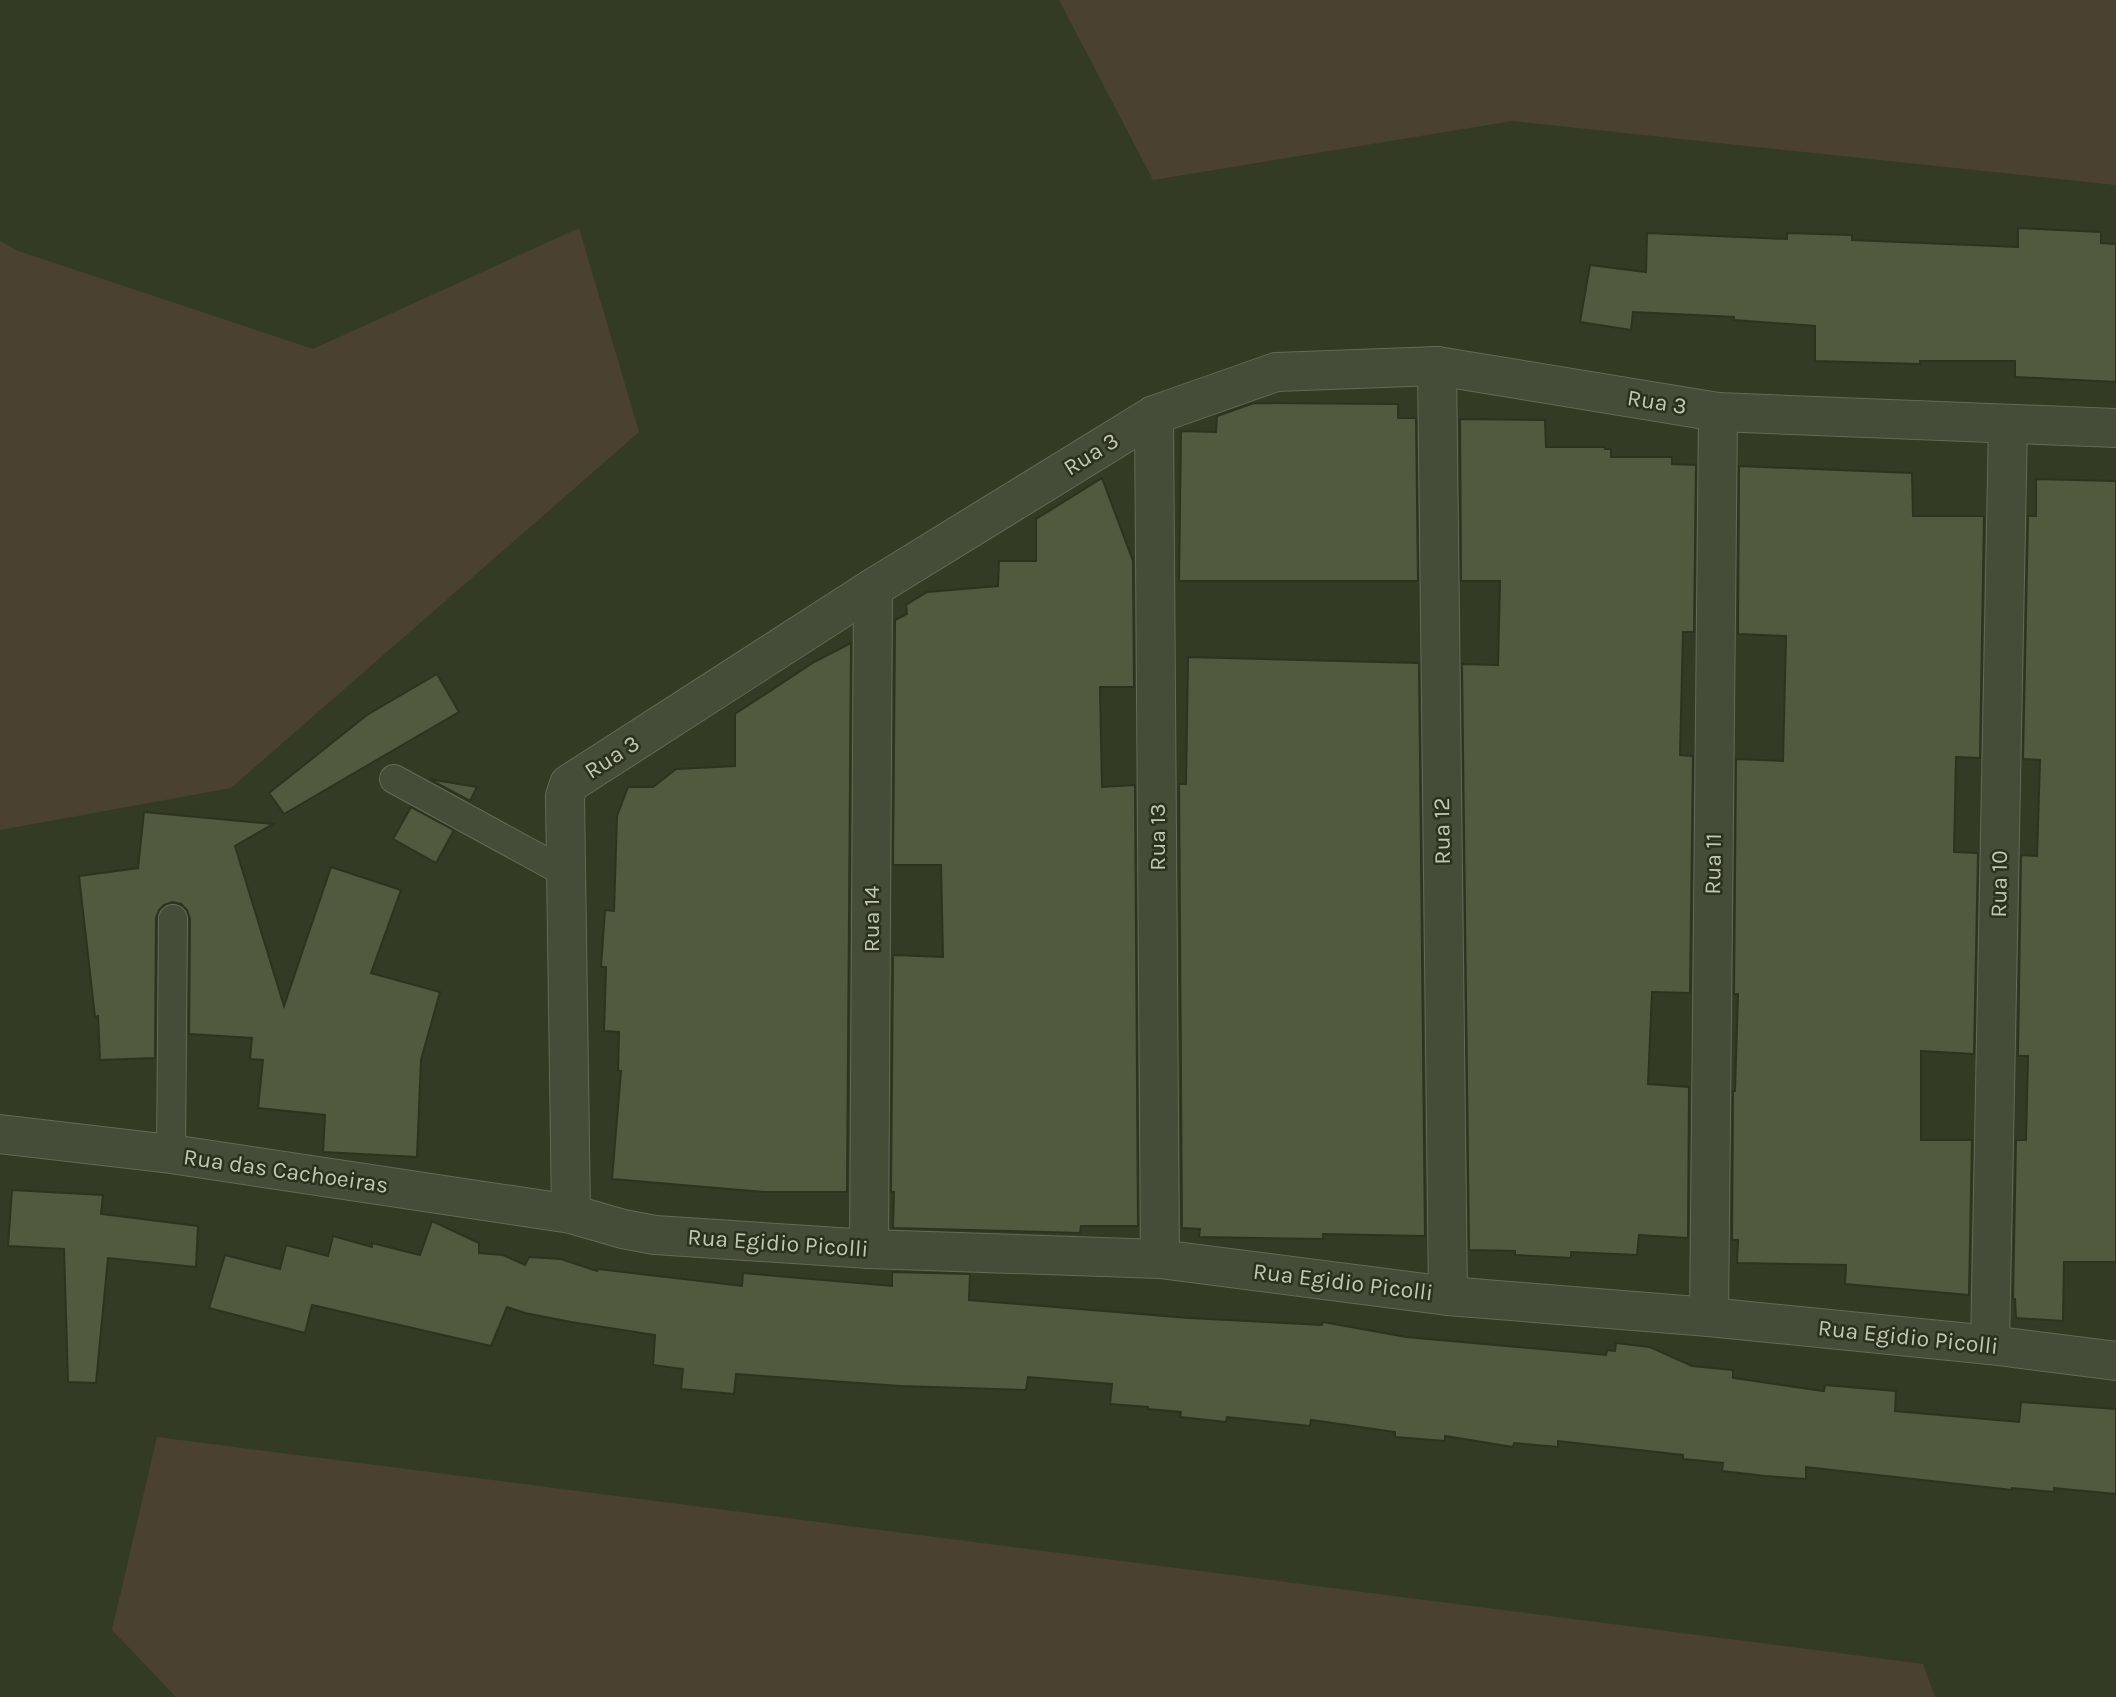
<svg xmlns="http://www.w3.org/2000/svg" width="2116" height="1697" font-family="Karla,sans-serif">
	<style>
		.green { fill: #4b4131 }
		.building { fill: #51593e; stroke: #2c331f; stroke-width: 2 }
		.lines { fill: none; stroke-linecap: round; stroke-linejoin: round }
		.service-casing { stroke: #636a56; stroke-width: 30 }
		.minor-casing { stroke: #636a56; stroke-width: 40 }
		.service { stroke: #454c38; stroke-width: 28 }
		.minor { stroke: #454c38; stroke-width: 38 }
		.labels { text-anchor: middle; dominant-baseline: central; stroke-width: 5; stroke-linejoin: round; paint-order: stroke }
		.street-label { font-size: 23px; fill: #c0c7b3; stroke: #2a311d }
	</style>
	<rect width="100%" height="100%" fill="#343b24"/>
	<g class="green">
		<polygon points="1059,0 2116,0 2116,185 1512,121 1153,180"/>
		<polygon points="579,228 639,432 231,788 0,830 0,241 18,251 313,349"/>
		<polygon points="157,1437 1923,1664 1935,1697 176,1697 112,1630"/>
	</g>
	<g class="building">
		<polygon points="2018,228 2101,232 2101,243 2116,244 2116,382 2015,377 2015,361 1920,361 1920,364 1815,361 1815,326 1734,320 1734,317 1633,312 1631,330 1580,322 1590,265 1646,272 1647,233 1787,239 1787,233 1852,235 1852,240 2018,247"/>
		<polygon points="1254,403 1398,404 1398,418 1416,418 1418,581 1179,581 1181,431 1216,432 1217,416"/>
		<polygon points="1460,419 1545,420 1546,447 1605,447 1605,449 1611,449 1611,457 1672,457 1672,464 1696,465 1694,632 1683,632 1680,755 1693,756 1690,993 1652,992 1648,1084 1689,1087 1688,1238 1639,1235 1637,1255 1571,1252 1571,1258 1515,1255 1515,1251 1469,1250 1462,664 1498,665 1500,581 1461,581"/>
		<polygon points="1739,466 1912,473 1913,516 1984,516 1980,758 1956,757 1954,852 1978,853 1974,1054 1921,1051 1921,1140 1972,1140 1969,1295 1845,1284 1846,1265 1737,1263 1738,1240 1732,1240 1733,1091 1735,1091 1738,994 1734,994 1736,759 1783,761 1786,636 1738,634"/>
		<polygon points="1102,478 1133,561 1134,687 1100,687 1102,787 1135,785 1138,1226 1081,1226 1080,1233 893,1228 894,1192 891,1192 893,955 943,957 941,865 893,865 895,620 907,614 906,605 927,592 998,586 999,561 1036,561 1036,519"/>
		<polygon points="2036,479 2116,481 2116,1262 2064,1262 2063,1321 2016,1318 2015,1299 2013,1299 2016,1140 2026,1140 2028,1056 2018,1056 2021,855 2037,856 2040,760 2023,759 2028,516 2036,516"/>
		<polygon points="851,643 847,1192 764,1192 612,1179 621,1071 618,1071 619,1032 604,1031 606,967 601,967 605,910 614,911 617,816 628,787 653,787 676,769 735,766 735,714 814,662"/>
		<polygon points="1188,657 1419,663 1425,1236 1323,1234 1323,1239 1199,1237 1200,1229 1182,1228 1179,784 1186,784"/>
		<polygon points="437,674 459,712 284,814 269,793 367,715"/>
		<polygon points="429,779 477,787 470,801"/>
		<polygon points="411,807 454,830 436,863 393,839"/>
		<polygon points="144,812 273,824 235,846 284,1006 331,867 401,890 371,973 440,992 421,1060 417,1157 323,1152 325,1115 258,1108 263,1060 250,1059 252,1038 189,1034 190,919 187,910 181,904 172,902 164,905 159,910 156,918 155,1058 100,1060 98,1016 95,1017 79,876 138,868"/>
		<polygon points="12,1190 103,1195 101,1214 198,1226 196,1267 108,1258 96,1383 68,1382 64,1249 8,1246"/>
		<polygon points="432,1221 479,1243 479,1253 503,1255 525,1265 529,1257 561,1259 597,1271 598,1269 742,1286 743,1273 892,1286 892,1272 970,1274 969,1300 1189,1318 1322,1325 1323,1322 1406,1337 1606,1355 1607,1350 1615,1351 1616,1343 1650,1347 1692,1366 1733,1370 1733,1378 1824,1391 1825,1385 1896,1391 1895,1411 2019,1422 2021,1402 2116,1409 2116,1494 2054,1488 2054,1492 2012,1488 2012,1490 1806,1467 1806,1479 1765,1476 1722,1471 1723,1463 1683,1459 1683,1455 1558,1441 1558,1447 1514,1443 1513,1447 1445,1436 1445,1441 1395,1437 1395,1432 1311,1420 1310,1426 1227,1417 1226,1422 1180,1417 1181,1412 1148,1409 1148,1407 1110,1404 1112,1384 1028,1377 1026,1390 900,1386 736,1374 734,1394 681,1389 683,1369 653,1365 655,1335 571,1322 525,1313 507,1307 491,1346 312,1305 305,1333 209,1308 225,1255 280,1269 286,1245 328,1256 333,1236 372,1247 372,1243 420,1255"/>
	</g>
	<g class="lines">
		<defs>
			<g id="service">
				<polyline points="394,779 568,874"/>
				<polyline points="171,1154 173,919"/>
			</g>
			<g id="minor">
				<polyline points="1437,366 1448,1296"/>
				<polyline points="1154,415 1160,1259"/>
				<polyline points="0,1134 171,1154 571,1214 623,1229 655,1235 869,1249 1160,1259 1448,1296 1709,1317 1990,1345 2116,1361"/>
				<polyline points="571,1214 565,796 569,784 873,588 1154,415 1276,372 1437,366 1718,412 2116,428"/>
				<polyline points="869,1249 873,588"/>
				<polyline points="1709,1317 1718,412"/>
				<polyline points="1990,1345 2008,424"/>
			</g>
		</defs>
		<use href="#service" class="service-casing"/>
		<use href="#minor" class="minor-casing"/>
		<use href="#service" class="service"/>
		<use href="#minor" class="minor"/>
	</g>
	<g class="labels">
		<g class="street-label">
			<text transform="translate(1657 402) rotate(9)">Rua 3</text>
			<text transform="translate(1091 454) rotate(-32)">Rua 3</text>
			<text transform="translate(612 757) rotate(-33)">Rua 3</text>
			<text transform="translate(1442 831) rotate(-91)">Rua 12</text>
			<text transform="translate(1157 837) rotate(-90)">Rua 13</text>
			<text transform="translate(1713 864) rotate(-89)">Rua 11</text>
			<text transform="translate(1999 884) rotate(-89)">Rua 10</text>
			<text transform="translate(871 919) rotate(-90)">Rua 14</text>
			<text transform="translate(286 1171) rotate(8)">Rua das Cachoeiras</text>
			<text transform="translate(778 1243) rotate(4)">Rua Egidio Picolli</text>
			<text transform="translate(1343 1282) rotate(7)">Rua Egidio Picolli</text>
			<text transform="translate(1908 1337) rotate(6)">Rua Egidio Picolli</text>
		</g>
	</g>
</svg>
